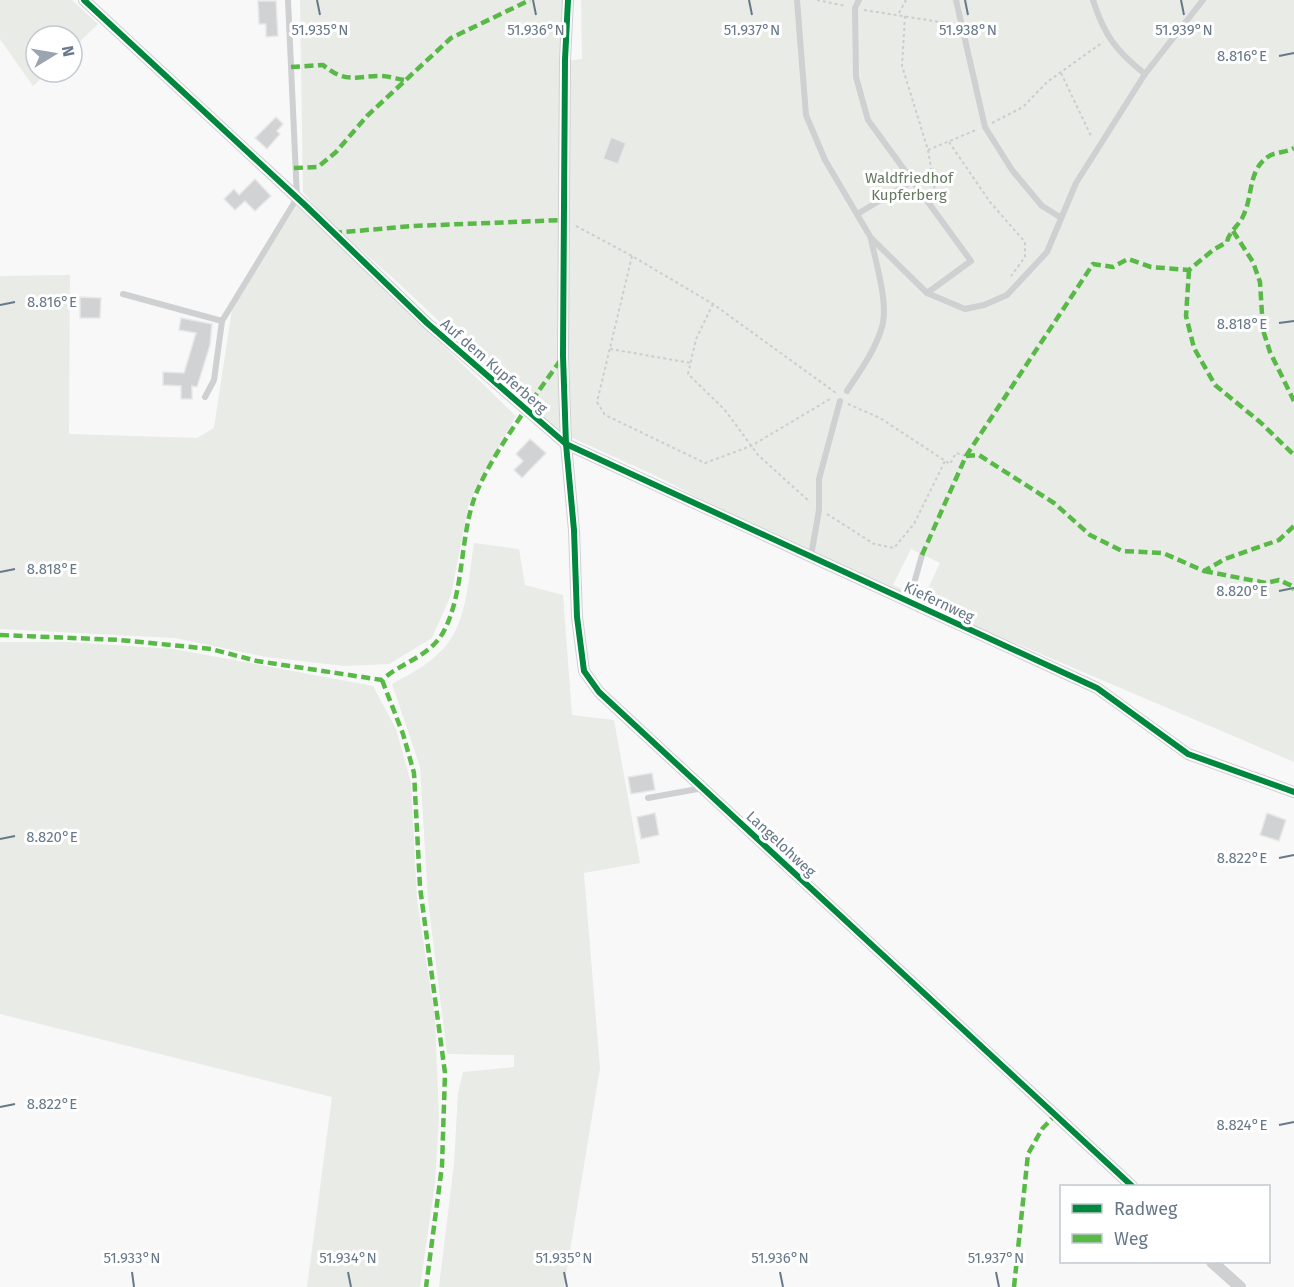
<svg xmlns="http://www.w3.org/2000/svg" width="1294" height="1287" font-family="'Fira Sans',sans-serif">
	<style>
		.green { fill: #e8ebe6; fill-rule: evenodd }
		.building { fill: #d0d2d3; stroke: #e8e8e8; stroke-width: 1.5 }
		.lines { fill: none; stroke-linecap: round; stroke-linejoin: round }
		.path { stroke: #cccece; stroke-width: 2; stroke-dasharray: 3 3; stroke-linecap: butt }
		.service { stroke: #ced0d1; stroke-width: 6 }
		.minor { stroke: #ced0d1; stroke-width: 12 }
		.quiet { stroke: #58b947; stroke-width: 4.5; stroke-dasharray: 9 4.5; stroke-linecap: butt }
		.cycleway-casing { stroke: #fff; stroke-width: 10 }
		.cycleway { stroke: #00873e; stroke-width: 6 }
		.ticks { fill: none; stroke: #677889; stroke-width: 2 }
		.labels { text-anchor: middle; dominant-baseline: central; stroke-width: 6; stroke-linejoin: round; paint-order: stroke }
		.park-label { font-size: 15px; fill: #667a62; stroke: #fff }
		.street-label { font-size: 15px; fill: #677889; stroke: #fff }
		.ticks-label { font-size: 15px; text-anchor: middle; fill: #677889; stroke: #fff; stroke-width: 6; stroke-linejoin: round; paint-order: stroke }
	</style>
	<rect width="100%" height="100%" fill="#f8f8f8"/>
	<g class="green">
		<polygon points="0,0 72,0 98,24 72,49 72,36 36,36 36,72 48,72 33,86 0,39"/>
		<path d="M300,0H563L559,62L582,59L581,0H1294V762L811,556L656,476L555,430L393,278L329,222L303,192ZM911,549L940,563L923,599L893,585Z"/>
		<polygon points="296,206 301,208 516,416 469,503 451,595 432,638 389,664 345,666 266,657 175,638 0,629 0,276 70,275 69,434 197,438 214,428 232,309"/>
		<path d="M474,543L519,549L525,585L563,595L572,715L614,720L640,863L584,873L600,1068L564,1287H439L454,1164L458,1094L463,1072L514,1067V1055L447,1054L428,900L420,767L392,684C408,675 426,666 439,653C468,627 468,579 474,543Z"/>
		<polygon points="0,642 68,642 174,649 373,686 396,729 411,783 417,900 435,1018 439,1118 435,1183 420,1287 307,1287 332,1097 0,1014"/>
	</g>
	<g class="building">
		<polygon points="258,1 276,1 278,36 266,37 266,24 259,24"/>
		<polygon points="276,117 283,124 277,131 280,134 267,149 255,138"/>
		<polygon points="611,137 626,143 618,164 603,159"/>
		<polygon points="255,179 271,196 255,211 245,201 235,210 224,199 234,189 239,195"/>
		<polygon points="80,297 101,298 100,318 80,318"/>
		<polygon points="181,318 212,324 210,345 197,387 192,386 192,399 181,399 181,386 163,385 163,372 184,373 196,333 179,330"/>
		<polygon points="530,439 546,453 522,478 514,470 523,461 516,454"/>
		<polygon points="652,773 655,790 631,794 628,777"/>
		<polygon points="655,813 659,835 641,839 637,817"/>
		<polygon points="1267,813 1286,820 1279,841 1260,835"/>
	</g>
	<g class="lines">
		<g class="path">
			<polyline points="817,0 846,6"/>
			<polyline points="864,10 953,24"/>
			<polyline points="899,13 906,0"/>
			<polyline points="905,16 902,66 928,150 935,191 933,196"/>
			<polyline points="1061,73 1092,138"/>
			<polyline points="992,123 1023,107 1047,82 1103,42"/>
			<polyline points="949,142 990,202 1025,242 1025,257 1011,276"/>
			<polyline points="928,150 976,130"/>
			<polyline points="576,226 632,256 713,304 836,393"/>
			<polyline points="632,256 597,402 605,415 705,463 751,446 830,399"/>
			<polyline points="713,304 696,339 688,374 725,410 758,455 810,502"/>
			<polyline points="610,349 691,363"/>
			<polyline points="848,404 880,418 950,464 956,453 966,456"/>
			<polyline points="827,514 874,544 894,548 914,524 945,461"/>
		</g>
		<g class="service">
			<polyline points="797,0 806,115 825,160 871,238 927,293 965,309 984,305 1007,295 1047,252 1076,183 1145,74 1203,0"/>
			<polyline points="859,0 855,8 856,77 868,120 971,261 927,293"/>
			<polyline points="956,0 985,127 1012,170 1042,206 1060,217"/>
			<path d="M1093,0C1104,35 1116,51 1145,74"/>
			<polyline points="859,213 911,182"/>
			<polyline points="123,294 222,321"/>
			<path d="M847,391C860,371 874,352 881,330C890,307 876,264 871,239"/>
			<polyline points="205,397 214,380 222,321 297,198 288,0"/>
			<polyline points="811,556 819,510 819,479 840,401"/>
			<polyline points="909,601 922,555"/>
			<polyline points="648,798 703,788"/>
		</g>
		<g class="minor">
			<polyline points="84,0 306,206 427,323 566,444 1097,688 1188,754 1294,792"/>
			<polyline points="568,0 565,60 563,356 566,444 574,530 577,617 584,671 599,692 1132,1186"/>
			<polyline points="1212,1262 1240,1287"/>
		</g>
		<g class="quiet">
			<path d="M291,67L323,65C346,84 355,76 381,76C389,76 397,79 404,80"/>
			<polyline points="294,168 318,167 336,152 367,116 451,38 530,0"/>
			<polyline points="1233,231 1253,262 1260,282 1263,330 1270,352 1294,401"/>
			<polyline points="333,233 413,226 564,220"/>
			<polyline points="1189,270 1186,316 1194,348 1215,385 1260,422 1294,455"/>
			<polyline points="966,456 979,455 1054,503 1090,535 1122,551 1163,553 1204,571 1225,559 1279,540 1294,526"/>
			<path d="M922,555L966,456L1093,264L1113,267L1128,259L1151,267L1189,270L1213,250L1227,242C1229,231 1240,225 1244,214C1253,195 1248,167 1271,155C1278,152 1287,152 1294,148"/>
			<polyline points="1204,571 1266,583 1279,580 1292,586 1294,590"/>
			<path d="M0,635L120,640L211,649L257,661L382,680C403,661 431,657 445,629C464,590 460,540 474,499C490,455 535,397 562,358"/>
			<polyline points="382,680 403,734 414,773 420,887 445,1073 442,1166 426,1287"/>
			<polyline points="1014,1287 1028,1154 1042,1129 1055,1115"/>
		</g>
		<defs>
			<g id="cycleway">
				<polyline points="84,0 306,206 427,323 566,444 1097,688 1188,754 1294,792"/>
				<polyline points="568,0 565,60 563,356 566,444 574,530 577,617 584,671 599,692 1132,1186"/>
			</g>
		</defs>
		<use href="#cycleway" class="cycleway-casing"/>
		<use href="#cycleway" class="cycleway"/>
	</g>
	<path class="ticks" d="M317,0L320,15M533,0L536,15M749,0L752,15M965,0L968,15M1181,0L1184,15M1279,56L1294,53M0,305L15,302M1279,323L1294,321M0,572L15,569M1279,591L1294,588M0,839L15,836M1279,858L1294,855M0,1107L15,1104M1279,1125L1294,1122M132,1272L134,1287M348,1272L351,1287M564,1272L567,1287M780,1272L783,1287M996,1272L999,1287"/>
	<g class="labels">
		<g class="park-label">
			<text x="909" y="178">Waldfriedhof<tspan x="909" dy="17">Kupferberg</tspan></text>
		</g>
		<g class="street-label">
			<text transform="translate(494 366) rotate(41)">Auf dem Kupferberg</text>
			<text transform="translate(939 602) rotate(25)">Kiefernweg</text>
			<text transform="translate(781 844) rotate(43)">Langelohweg</text>
		</g>
	</g>
	<g class="ticks-label">
		<text x="320" y="35">51.935°N</text>
		<text x="536" y="35">51.936°N</text>
		<text x="752" y="35">51.937°N</text>
		<text x="968" y="35">51.938°N</text>
		<text x="1184" y="35">51.939°N</text>
		<text x="1242" y="61">8.816°E</text>
		<text x="52" y="307">8.816°E</text>
		<text x="1242" y="329">8.818°E</text>
		<text x="52" y="574">8.818°E</text>
		<text x="1242" y="596">8.820°E</text>
		<text x="52" y="842">8.820°E</text>
		<text x="1242" y="863">8.822°E</text>
		<text x="52" y="1109">8.822°E</text>
		<text x="1242" y="1130">8.824°E</text>
		<text x="132" y="1263">51.933°N</text>
		<text x="348" y="1263">51.934°N</text>
		<text x="564" y="1263">51.935°N</text>
		<text x="780" y="1263">51.936°N</text>
		<text x="996" y="1263">51.937°N</text>
	</g>
	<rect x="1060" y="1185" width="210" height="78" fill="#ffffff" stroke="#c2c9d0" stroke-width="1.5"/>
	<rect x="1072" y="1204" width="30" height="9" fill="#00873e" stroke="#c2c9d0" stroke-width="1.5"/>
	<text x="1114" y="1215" font-size="18" fill="#677889">Radweg</text>
	<rect x="1072" y="1234" width="30" height="9" fill="#58b947" stroke="#c2c9d0" stroke-width="1.5"/>
	<text x="1114" y="1245" font-size="18" fill="#677889">Weg</text>
	<g transform="translate(54 54) rotate(79)"><circle r="28" fill="#ffffff" stroke="#c2c9d0" stroke-width="1.5"/>
	<path d="M0-4.5L10 22L0 15L-10 22Z" fill="#9aa5b0"/>
	<text y="-9" font-size="16" font-weight="bold" text-anchor="middle" fill="#677889">N</text>
	</g>
</svg>
